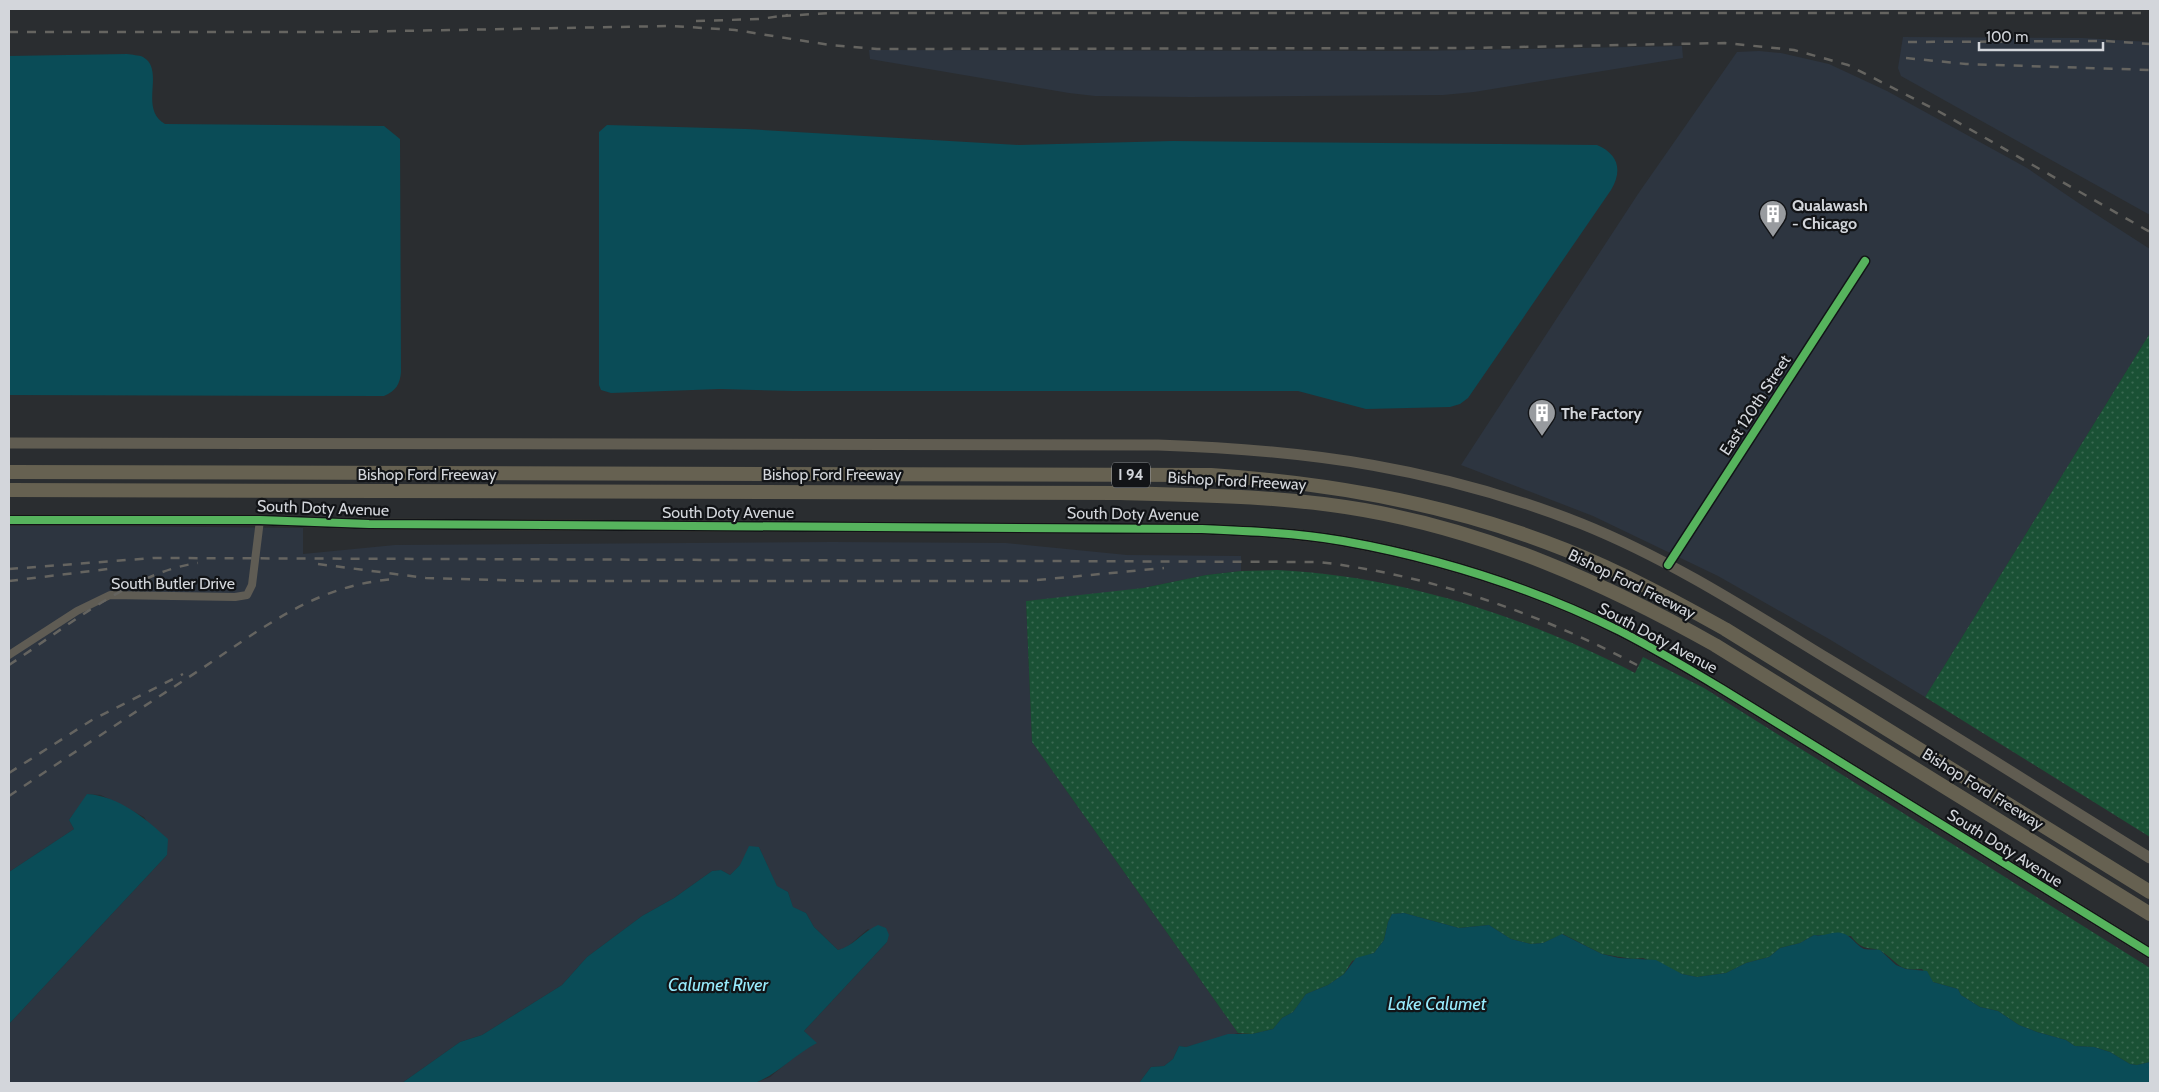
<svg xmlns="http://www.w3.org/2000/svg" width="2159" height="1092" font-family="Cabin,sans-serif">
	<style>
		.built { fill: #2d3540 }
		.grass { fill: url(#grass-dots) }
		.water { fill: #0a4c57 }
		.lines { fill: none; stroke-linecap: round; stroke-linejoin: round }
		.street { stroke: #5f5c54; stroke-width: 8 }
		.secondary { stroke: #605c51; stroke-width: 11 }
		.highway { stroke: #666151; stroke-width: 14 }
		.rail { stroke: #656460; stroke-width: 2.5; stroke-dasharray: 9 9; stroke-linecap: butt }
		.cycleway-casing { stroke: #121417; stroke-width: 11 }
		.cycleway { stroke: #56b35d; stroke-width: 8 }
		.labels { text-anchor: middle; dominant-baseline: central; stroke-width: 4.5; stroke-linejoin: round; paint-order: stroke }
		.shield { fill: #121417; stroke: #999ca0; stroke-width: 1 }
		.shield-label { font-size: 15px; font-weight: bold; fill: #d3d6db }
		.poi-label { font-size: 16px; font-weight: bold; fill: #d3d6db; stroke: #121417; text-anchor: start }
		.street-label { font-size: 16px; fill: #d3d6db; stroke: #121417 }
		.water-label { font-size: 18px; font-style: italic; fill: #98ebfd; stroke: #121417 }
	</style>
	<defs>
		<pattern id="grass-dots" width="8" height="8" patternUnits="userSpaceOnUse" patternTransform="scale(1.25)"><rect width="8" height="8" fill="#1a5135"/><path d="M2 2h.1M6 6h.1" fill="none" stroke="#3a6952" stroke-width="1.8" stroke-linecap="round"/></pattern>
	</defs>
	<rect width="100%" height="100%" fill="#2a2d30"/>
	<g class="built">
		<polygon points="1903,37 2083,38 2150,42 2150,215 1901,76 1898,68"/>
		<polygon points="1682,46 1683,58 1474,92 1443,95 1191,97 1095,96 1069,93 870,59 869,50 1414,51"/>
		<polygon points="1759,51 1781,53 1829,64 1887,91 2027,168 2080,204 2150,249 2150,333 1925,697 1829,639 1718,576 1593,516 1461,465 1638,194 1737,52"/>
		<polygon points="9,525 303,528 303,554 395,545 832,542 1006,543 1127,555 1241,556 1241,571 1206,575 1143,588 1094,595 1026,601 1032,742 1238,1033 1186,1047 1179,1046 1173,1059 1164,1066 1151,1067 1139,1083 755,1083 770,1077 799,1053 816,1043 804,1031 887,942 868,929 846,948 838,950 814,927 806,913 793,908 788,892 777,887 759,847 730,875 721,870 712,871 674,898 642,916 587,957 562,985 482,1035 460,1042 402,1083 9,1083 9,1024 167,855 144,817 101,795 88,794 69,820 74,829 9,872"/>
	</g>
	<g class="grass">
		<polygon points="2150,333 2150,837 1925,697"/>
		<path d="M1277,570C1402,576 1524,616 1635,673L1643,657L1704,688L2150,968V1062L2137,1065L2130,1064L2110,1052L2094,1047L2075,1046L2066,1040L2037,1032L2019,1025L1998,1011L1980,1007L1961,995L1958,989L1933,982L1922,969C1898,971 1901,965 1884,953C1871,944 1864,954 1851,936L1814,935L1800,943L1780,948L1769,957L1746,963L1726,973L1697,977L1682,974L1643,958L1633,959L1602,954L1563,934L1543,943L1531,944L1511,939L1489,925L1459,928L1404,913L1392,914L1388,922L1384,940L1374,953L1352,961L1344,974L1328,985L1306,994L1293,1012L1282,1018L1273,1029L1252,1034L1238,1033L1032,742L1026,601L1143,588L1206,575L1241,571Z"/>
	</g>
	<g class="water">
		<path d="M127,54C132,55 139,55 143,57C166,70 138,109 165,124L384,126L400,139L401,372C400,384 396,391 384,396L9,395V56Z"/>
		<path d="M607,125L746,129L1019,145L1173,141L1597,145C1618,154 1623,170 1611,190L1468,398L1460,404L1450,407L1366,409L1298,391H794L720,389L611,393L601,390L599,385V132Z"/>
		<path d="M87,794C119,796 146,819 168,839L167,855L9,1024V872L74,829L69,820Z"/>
		<path d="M749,846L759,847L777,886L788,892L793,907L806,913L814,927L838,950C854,946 863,931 878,925L886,928L889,935L887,942L804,1031L817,1043C794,1055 778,1074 755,1083H402L460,1042L482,1035L562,985L587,957L642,916L674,898L712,871L721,870L730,875L740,865Z"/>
		<path d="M1404,913L1459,928L1489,925L1511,939L1531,944L1543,943L1562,934L1602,954L1619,958L1656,960L1682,974L1697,977L1726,973L1746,963L1769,957L1780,948L1800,943L1814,935C1824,937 1832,931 1841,933C1852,935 1855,945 1864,949C1869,950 1875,949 1880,950L1896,965L1906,969L1927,971L1933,982L1958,989L1961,995L1980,1007L1998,1011L2019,1025L2037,1032L2066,1040L2075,1046L2094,1047L2110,1052L2130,1064L2137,1065L2150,1062V1083H1139L1151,1067L1164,1066L1173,1059L1179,1046L1186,1047L1228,1034H1252L1273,1029L1282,1018L1293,1012L1306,994L1328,985L1344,974L1356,958L1374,953L1384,940L1388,922L1392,914Z"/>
	</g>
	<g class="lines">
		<g class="street">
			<polyline points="1668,565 1865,261"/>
			<polyline points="9,655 77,611 110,595 235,597 247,595 252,585 260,520"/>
		</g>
		<g class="secondary">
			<path d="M9,443L1158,445C1309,450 1440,468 1582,524C1669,559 1748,610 1828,659C1936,724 2043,792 2150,858"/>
			<path d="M9,520H260L369,524L1200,529C1247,531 1296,533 1343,541C1438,558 1533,588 1620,631C1655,649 1689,669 1722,689L2150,953"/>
		</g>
		<g class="highway">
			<path d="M9,472L1211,475C1333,483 1452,504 1566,550C1621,572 1673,600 1725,629L2150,892"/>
			<path d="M9,490L1120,493C1202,495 1283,496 1364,510C1489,532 1605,583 1715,645L2150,914"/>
		</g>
		<g class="rail">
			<polyline points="782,16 831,13 2150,13"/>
			<polyline points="696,21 760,19 788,15"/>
			<polyline points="9,32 343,32 671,26 735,30 830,45 877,49 1467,48 1725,43 1794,50 1848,65 1938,111 2150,232"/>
			<polyline points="1908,42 2105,41 2150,44"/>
			<polyline points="1906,58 1966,64 2150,70"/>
			<polyline points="318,564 426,578 535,581 1027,581 1164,568"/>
			<path d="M9,569L153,558L1319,562C1430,575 1539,613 1637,665"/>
			<polyline points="9,581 116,568"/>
			<path d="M9,665C64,629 132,572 198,563"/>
			<polyline points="9,773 92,720 183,674"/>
			<path d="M9,796C69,756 129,716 189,677C257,633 314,583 398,579"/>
		</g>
		<defs>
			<g id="cycleway">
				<path d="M9,520H260L369,524L1200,529C1247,531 1296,533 1343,541C1438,558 1533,588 1620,631C1655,649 1689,669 1722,689L2150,953"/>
				<polyline points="1668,565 1865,261"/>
			</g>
		</defs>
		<use href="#cycleway" class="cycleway-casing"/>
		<use href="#cycleway" class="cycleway"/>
	</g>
	<defs>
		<symbol id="building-pin" viewBox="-11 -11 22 30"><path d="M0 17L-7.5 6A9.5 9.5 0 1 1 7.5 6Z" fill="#989b9f" stroke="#121417"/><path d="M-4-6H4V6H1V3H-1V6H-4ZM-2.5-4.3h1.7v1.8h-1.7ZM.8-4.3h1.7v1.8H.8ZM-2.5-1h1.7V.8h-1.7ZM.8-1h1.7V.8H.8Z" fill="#fff"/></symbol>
	</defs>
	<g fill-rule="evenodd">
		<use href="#building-pin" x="1757" y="198" width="32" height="43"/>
		<use href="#building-pin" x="1526" y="397" width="32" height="43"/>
	</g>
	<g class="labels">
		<rect class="shield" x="1112" y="462.5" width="38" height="25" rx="4"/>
		<g class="shield-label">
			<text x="1131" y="475">I 94</text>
		</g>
		<g class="poi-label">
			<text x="1792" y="205">Qualawash<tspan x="1792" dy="18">- Chicago</tspan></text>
			<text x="1561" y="413">The Factory</text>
		</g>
		<g class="street-label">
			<text transform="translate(1755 405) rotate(-57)">East 120th Street</text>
			<text x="427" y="474">Bishop Ford Freeway</text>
			<text x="832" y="474">Bishop Ford Freeway</text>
			<text transform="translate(1237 481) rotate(3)">Bishop Ford Freeway</text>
			<text transform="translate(323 508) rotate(2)">South Doty Avenue</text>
			<text x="728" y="512">South Doty Avenue</text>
			<text transform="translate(1133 514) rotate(1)">South Doty Avenue</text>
			<text x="173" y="583">South Butler Drive</text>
			<text transform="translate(1632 584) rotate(26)">Bishop Ford Freeway</text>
			<text transform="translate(1658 638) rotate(28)">South Doty Avenue</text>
			<text transform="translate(1983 789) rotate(32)">Bishop Ford Freeway</text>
			<text transform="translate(2005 848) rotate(32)">South Doty Avenue</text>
		</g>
		<g class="water-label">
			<text x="718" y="985">Calumet River</text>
			<text x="1437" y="1004">Lake Calumet</text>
		</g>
	</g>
	<rect width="2159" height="1092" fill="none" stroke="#d3d6db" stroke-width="20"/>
	<path d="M1979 42v8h124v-8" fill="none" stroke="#d3d6db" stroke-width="2.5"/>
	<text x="1986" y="42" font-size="15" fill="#d3d6db" stroke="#121417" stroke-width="4" paint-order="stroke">100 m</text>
</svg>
